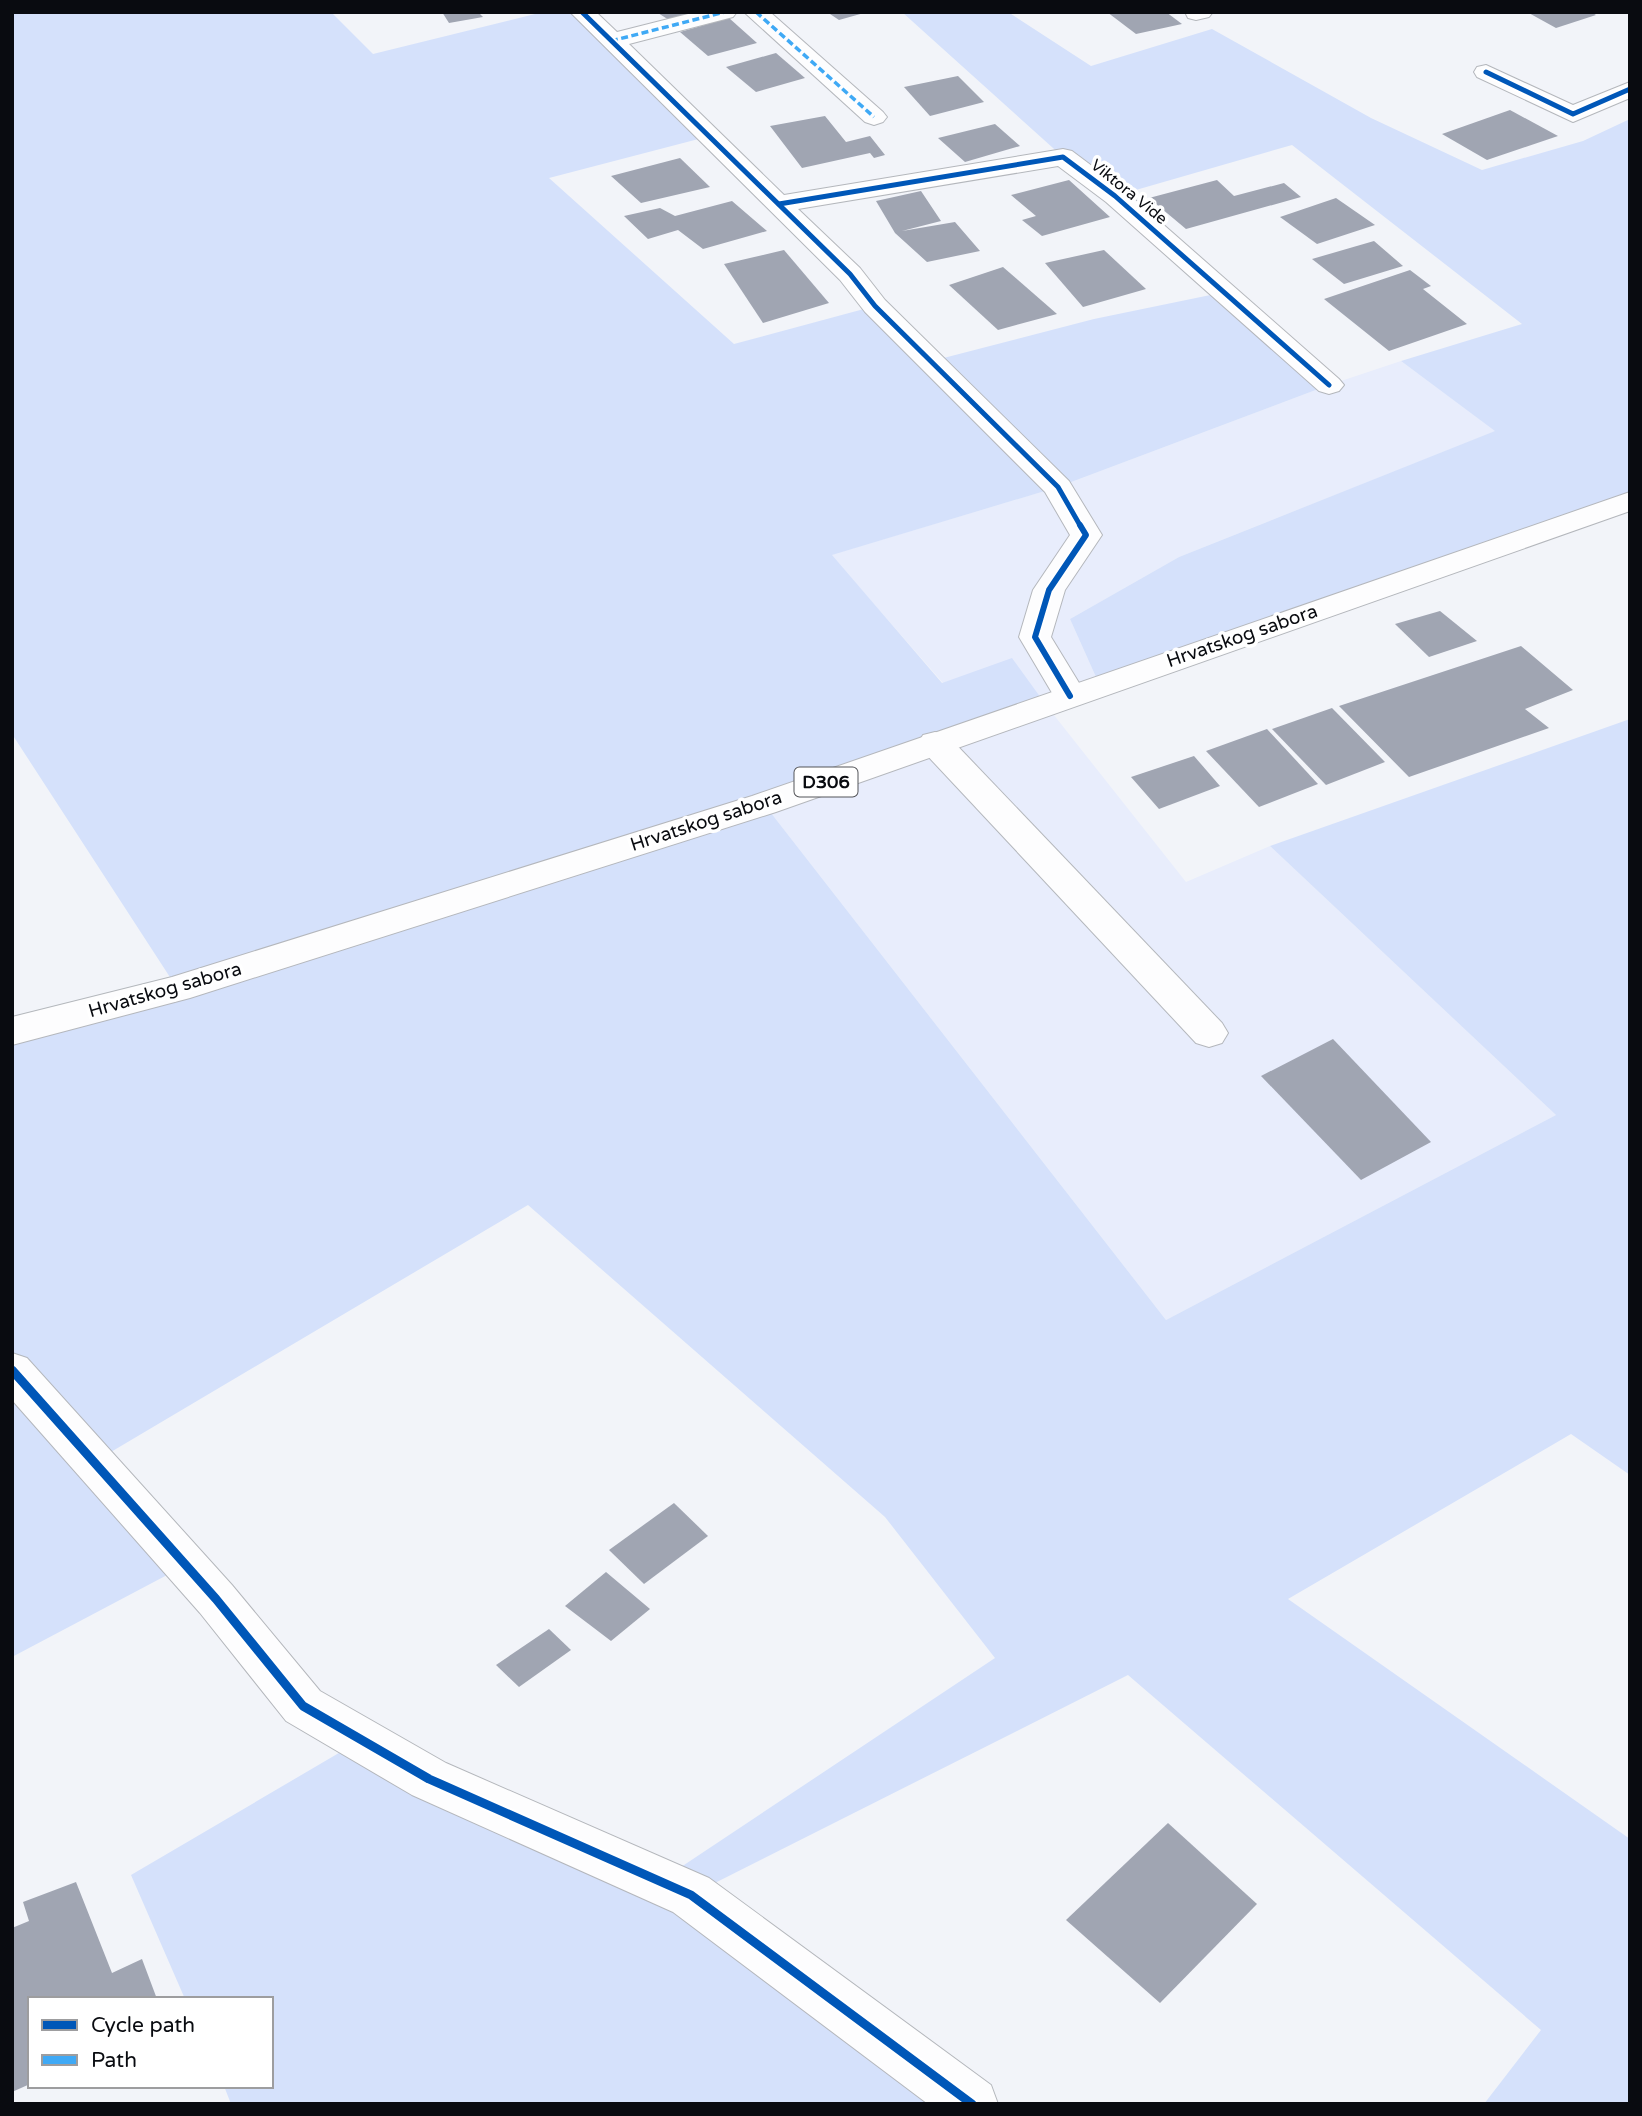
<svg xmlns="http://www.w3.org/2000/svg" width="1642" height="2116" font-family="'Varela Round',sans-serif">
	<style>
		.built { fill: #e8edfc }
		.green { fill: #d5e1fb }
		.building { fill: #a0a5b2 }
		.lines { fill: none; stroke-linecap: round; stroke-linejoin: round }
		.minor-casing { stroke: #b4b7bc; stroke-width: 2 }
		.major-casing { stroke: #b4b7bc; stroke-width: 2 }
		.minor { fill: #fdfdfe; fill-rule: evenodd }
		.major { fill: #fdfdfe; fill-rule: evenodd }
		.quiet { stroke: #3fa9f5; stroke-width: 3.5; stroke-dasharray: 7 3.5; stroke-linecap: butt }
		.cycleway-far2-casing { stroke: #fff; stroke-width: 9 }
		.cycleway-far1-casing { stroke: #fff; stroke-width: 10 }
		.cycleway-casing { stroke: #fff; stroke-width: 13 }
		.cycleway-far2 { stroke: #0057b8; stroke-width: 5 }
		.cycleway-far1 { stroke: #0057b8; stroke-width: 6 }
		.cycleway { stroke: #0057b8; stroke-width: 9 }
		.labels { text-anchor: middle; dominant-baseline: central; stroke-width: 7; stroke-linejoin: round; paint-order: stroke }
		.far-street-label { font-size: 16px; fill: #090b10; stroke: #fff }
		.shield { fill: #fff; stroke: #535458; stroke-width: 2 }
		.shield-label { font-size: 18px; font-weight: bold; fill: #090b10 }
		.street-label { font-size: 19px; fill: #090b10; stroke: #fff }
	</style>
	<rect width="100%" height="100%" fill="#f2f4f9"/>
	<polygon class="built" points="1401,361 1496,431 1179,557 1070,619 1100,686 1046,705 1186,882 1270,846 1556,1115 1166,1320 764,804 1012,659 943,683 831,555 1058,487 1329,385"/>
	<g class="green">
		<polygon points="12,12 331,12 373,54 543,12 582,12 710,136 549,178 734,344 875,306 932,361 1094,319 1225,292 1329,385 1058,487 832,555 942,683 1012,658 1046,705 764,804 1166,1320 1556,1115 1270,846 1630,719 1630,1475 1571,1434 1288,1599 1630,1839 1630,2104 1484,2104 1541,2030 1128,1675 691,1895 972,2104 231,2104 224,2086 271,2086 271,1999 185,1999 131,1875 361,1740 660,1881 995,1658 885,1517 528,1205 94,1462 186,1565 12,1657 12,1031 177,988 12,734"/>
		<polygon points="902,12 1008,12 1091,66 1212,29 1371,118 1482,170 1583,141 1630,119 1630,501 1100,686 1070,619 1179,557 1495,431 1401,361 1522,324 1292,145 1115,196 1063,157"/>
	</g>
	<g class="building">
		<polygon points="442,12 478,12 483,17 449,23"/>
		<polygon points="694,12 669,20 658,13 661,12"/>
		<polygon points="827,12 863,12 864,13 839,20"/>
		<polygon points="1107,12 1166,12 1182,24 1136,34"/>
		<polygon points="1527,12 1591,12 1596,15 1556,28"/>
		<polygon points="729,18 757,43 708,56 680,32"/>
		<polygon points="776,53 805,78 756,92 726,67"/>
		<polygon points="958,76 984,102 930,116 904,87"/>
		<polygon points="1510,110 1558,136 1487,160 1442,134"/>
		<polygon points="825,116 846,142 870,136 885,155 874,158 870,153 802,168 770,126"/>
		<polygon points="995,124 1020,146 965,162 938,138"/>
		<polygon points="680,158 710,187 641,203 611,176"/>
		<polygon points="1069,180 1110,217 1042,236 1022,220 1036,216 1011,195"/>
		<polygon points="1217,180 1234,196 1284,183 1301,197 1186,229 1149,198"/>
		<polygon points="921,191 941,221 902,231 955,222 980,251 927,262 895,233 876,201"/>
		<polygon points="1336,198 1375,225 1317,244 1280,217"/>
		<polygon points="732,201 767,231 703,249 678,230 648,239 624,216 660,208 675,216"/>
		<polygon points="1374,241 1403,266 1344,284 1312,259"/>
		<polygon points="784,250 829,303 763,323 724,264"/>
		<polygon points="1104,250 1146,289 1083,307 1045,263"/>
		<polygon points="1003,267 1057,314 998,330 949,285"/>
		<polygon points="1410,270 1431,286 1423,289 1467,324 1389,351 1324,299"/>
		<polygon points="1440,611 1477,641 1429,657 1395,624"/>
		<polygon points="1521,646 1573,690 1525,709 1549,728 1409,777 1339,706"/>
		<polygon points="1332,708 1385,762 1326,785 1272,729"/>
		<polygon points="1267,729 1318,784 1259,807 1206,751"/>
		<polygon points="1194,756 1220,786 1159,809 1131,777"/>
		<polygon points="1333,1039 1431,1142 1361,1180 1261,1076"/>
		<polygon points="674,1503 708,1536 644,1584 609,1550"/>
		<polygon points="606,1572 650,1609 611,1641 565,1606"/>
		<polygon points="549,1629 571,1650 519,1687 496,1665"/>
		<polygon points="1168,1823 1257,1904 1160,2003 1066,1920"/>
		<polygon points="76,1882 112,1973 142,1959 157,1999 30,1999 30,2084 12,2092 12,1928 29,1921 23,1902"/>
	</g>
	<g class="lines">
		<defs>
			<g id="minor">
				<polygon points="570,12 596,12 617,32 696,12 737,12 733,17 629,44 784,195 1063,149 1072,151 1124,190 1339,379 1344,385 1339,391 1329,394 1319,391 1106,202 1058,166 798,209 860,268 885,300 1069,481 1102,535 1065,590 1051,637 1087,696 1082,703 1070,706 1058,703 1019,637 1033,590 1070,535 1045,492 865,312 840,280"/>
				<polygon points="744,12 770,12 883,112 887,117 883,122 874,125 865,122"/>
				<polygon points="1185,12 1213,12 1209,17 1196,20 1188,18"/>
				<polygon points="1486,65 1573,105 1630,82 1630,98 1573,122 1477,77 1474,72 1477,67"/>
				<polygon points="935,732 947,735 1222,1023 1228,1033 1222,1043 1209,1047 1196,1043 923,751 918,743 923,735"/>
				<polygon points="12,1353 27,1358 232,1585 320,1691 446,1763 709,1878 991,2085 998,2104 928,2104 673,1912 412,1795 286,1721 200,1613 12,1400"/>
			</g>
			<polygon id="major" points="1630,492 1630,511 776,812 190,998 12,1045 12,1017 172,977 752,796"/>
		</defs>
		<use href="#minor" class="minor-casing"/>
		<use href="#major" class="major-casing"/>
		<use href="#minor" class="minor"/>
		<use href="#major" class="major"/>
		<g class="quiet">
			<polyline points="756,12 874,117"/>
			<polyline points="611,41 725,12"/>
		</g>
		<defs>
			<g id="cycleway-far2">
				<polyline points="582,12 850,274 875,306 1058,487 1081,527"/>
				<polyline points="1486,72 1573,114 1630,89"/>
				<polyline points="779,204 1063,157 1115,196 1329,385"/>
			</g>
			<polyline id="cycleway-far1" points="1070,696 1035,637 1049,590 1086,535 1080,525"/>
			<polyline id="cycleway" points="12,1370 216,1599 303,1706 429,1779 691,1895 972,2104"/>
		</defs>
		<use href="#cycleway-far2" class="cycleway-far2-casing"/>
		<use href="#cycleway-far1" class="cycleway-far1-casing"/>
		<use href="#cycleway" class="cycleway-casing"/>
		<use href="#cycleway-far2" class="cycleway-far2"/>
		<use href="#cycleway-far1" class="cycleway-far1"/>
		<use href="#cycleway" class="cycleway"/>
	</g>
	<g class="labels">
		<g class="far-street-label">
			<text transform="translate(1129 192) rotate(39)">Viktora Vide</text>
		</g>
		<rect class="shield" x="794.5" y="767.5" width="63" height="29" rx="5"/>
		<g class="shield-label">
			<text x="826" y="782">D306</text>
		</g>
		<g class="street-label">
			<text transform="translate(1242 636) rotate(-19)">Hrvatskog sabora</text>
			<text transform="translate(706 821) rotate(-18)">Hrvatskog sabora</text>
			<text transform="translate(165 990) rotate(-16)">Hrvatskog sabora</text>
		</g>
	</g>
	<rect width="1642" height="2116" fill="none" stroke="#090b10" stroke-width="28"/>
	<rect x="28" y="1997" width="245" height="91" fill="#ffffff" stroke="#9d9d9f" stroke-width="2"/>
	<rect x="42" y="2020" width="35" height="10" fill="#0057b8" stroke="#9d9d9f" stroke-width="2"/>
	<text x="91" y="2032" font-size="21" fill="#090b10">Cycle path</text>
	<rect x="42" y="2055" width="35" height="10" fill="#3fa9f5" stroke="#9d9d9f" stroke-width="2"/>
	<text x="91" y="2067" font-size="21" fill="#090b10">Path</text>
</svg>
